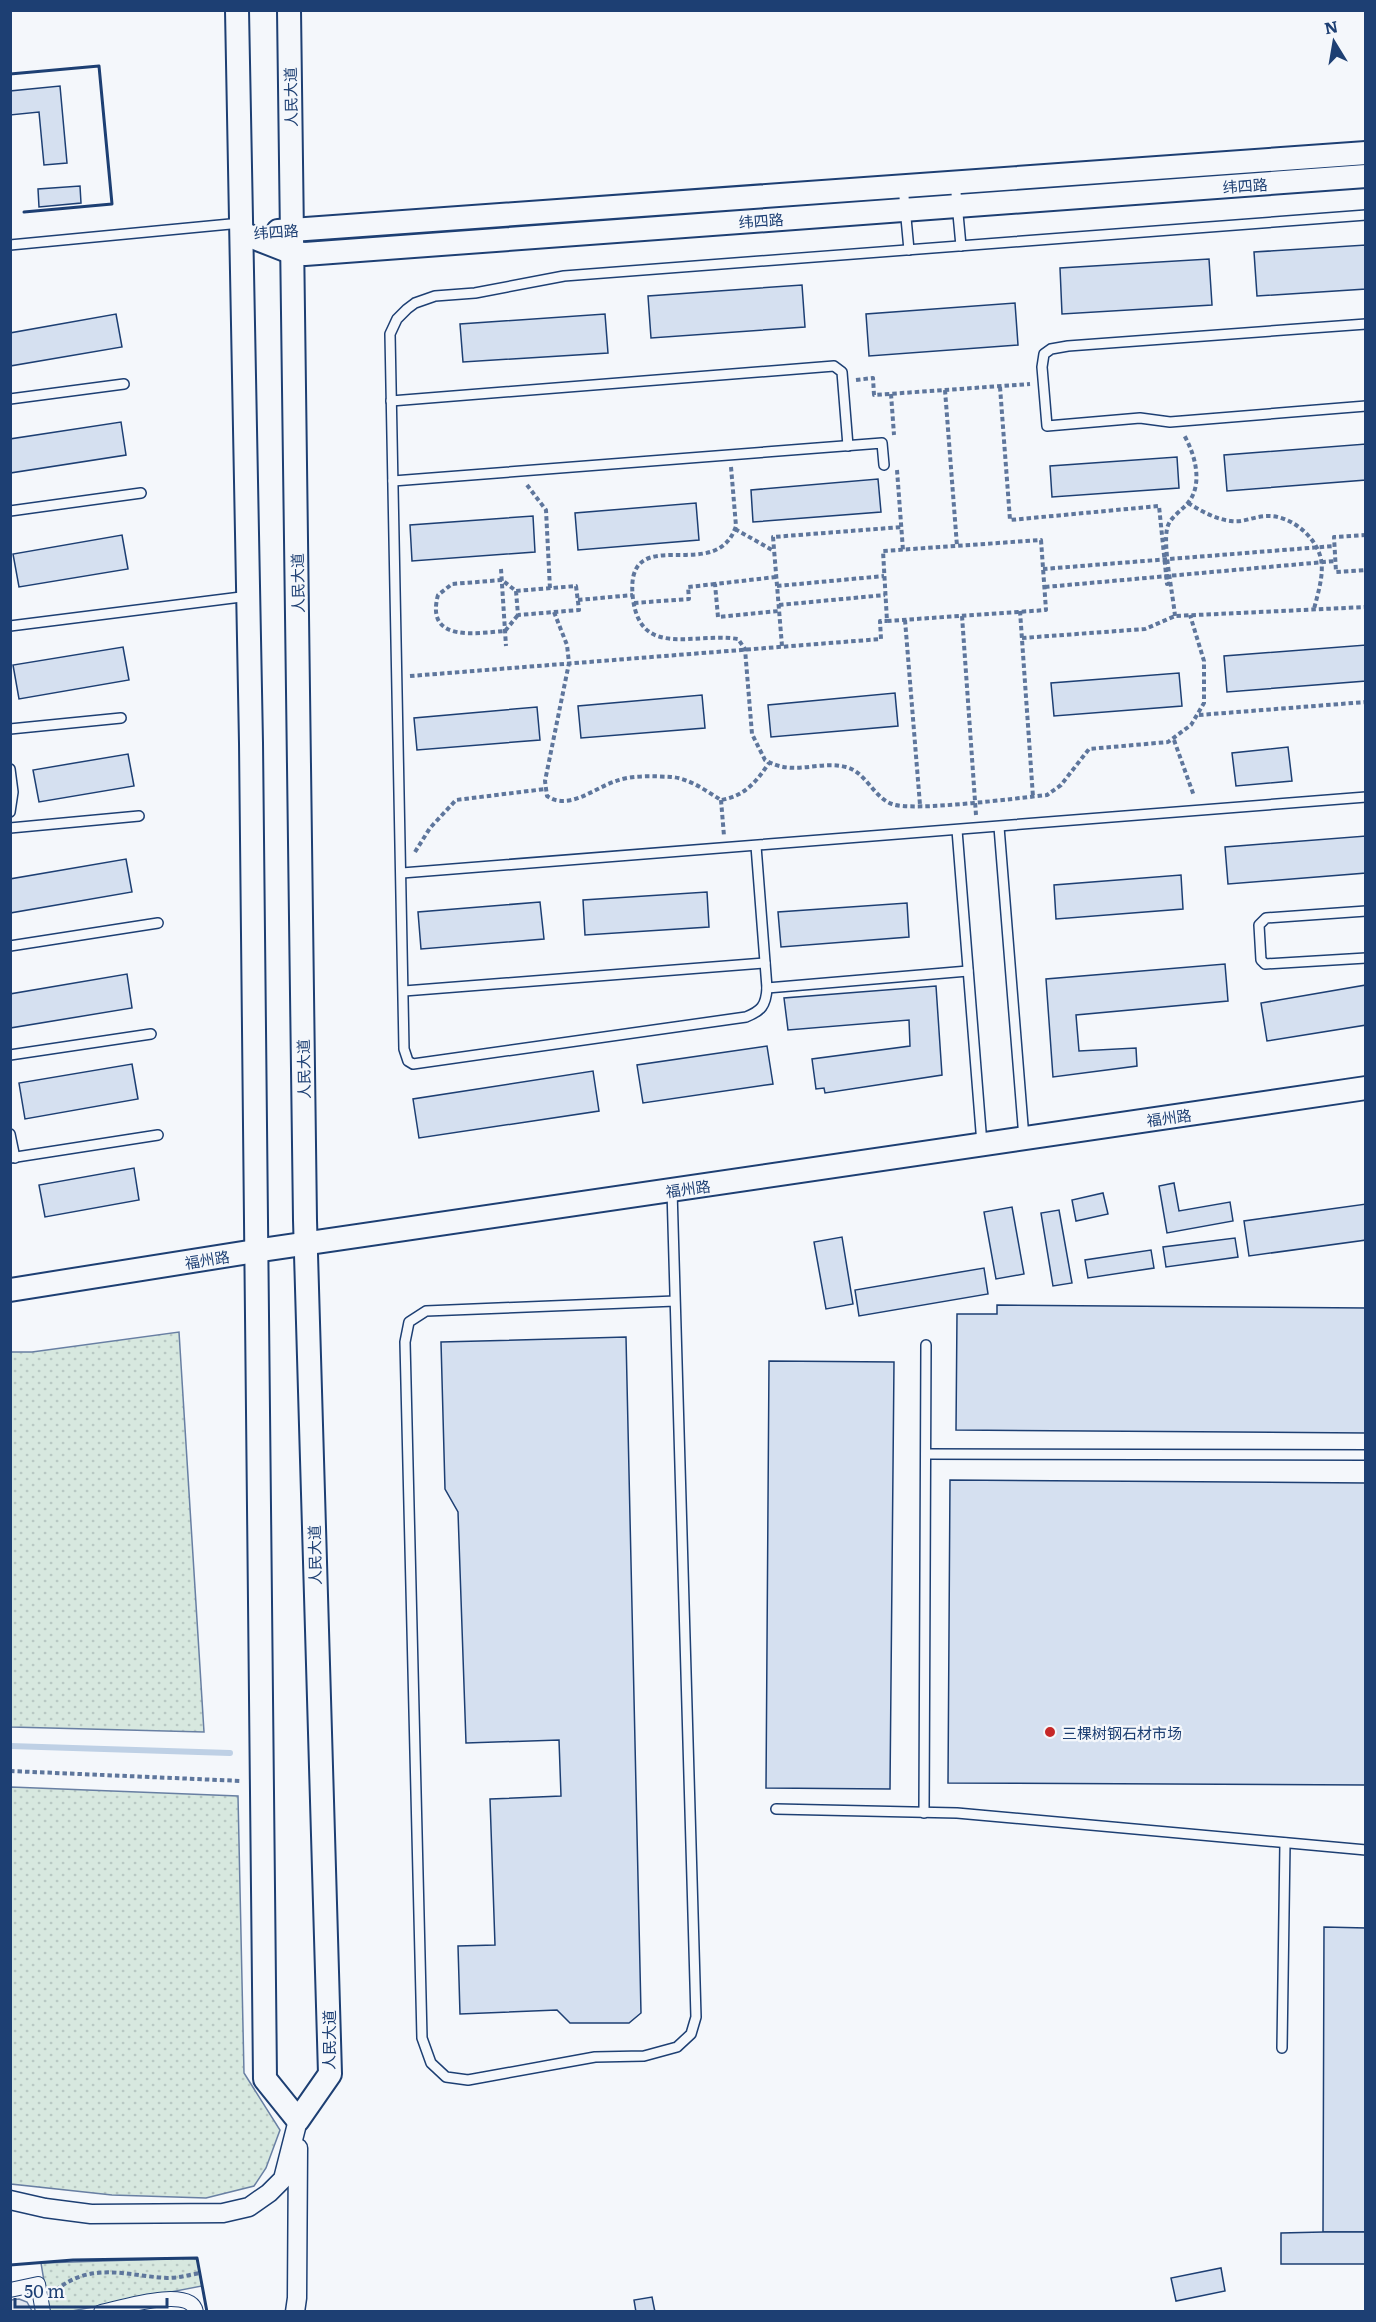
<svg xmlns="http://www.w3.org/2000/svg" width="1376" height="2322" font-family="Literata,'Noto Sans SC',serif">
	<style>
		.garden { fill: url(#garden-dots); stroke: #687fa3; stroke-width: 1.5 }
		.parking { fill: #e3e8f0; stroke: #687fa3; stroke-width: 1.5 }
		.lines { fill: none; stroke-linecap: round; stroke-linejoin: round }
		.stream { stroke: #bed0e5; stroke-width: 6 }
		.building { fill: #d5e0f0; stroke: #1d3f73; stroke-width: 1.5 }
		.service-casing { stroke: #1d3f73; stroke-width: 12 }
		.pedestrian-casing { stroke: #1d3f73; stroke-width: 16 }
		.minor-casing { stroke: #1d3f73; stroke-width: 21 }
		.tertiary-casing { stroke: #1d3f73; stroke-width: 26 }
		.path { stroke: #5e769c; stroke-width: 4; stroke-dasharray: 4.5 3; stroke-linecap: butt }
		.service { stroke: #f4f7fb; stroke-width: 9 }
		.pedestrian { stroke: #f4f7fb; stroke-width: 14 }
		.minor { stroke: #f4f7fb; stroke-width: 18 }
		.tertiary { stroke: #f4f7fb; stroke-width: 22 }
		.wall { stroke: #1d3f73; stroke-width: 3 }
		.poi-dot { fill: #c62828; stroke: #f4f7fb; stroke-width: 2 }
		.labels { text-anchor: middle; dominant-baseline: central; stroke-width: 4.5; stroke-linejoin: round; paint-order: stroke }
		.street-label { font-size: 15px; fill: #1d3f73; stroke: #f4f7fb }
		.poi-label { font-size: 15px; fill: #1d3f73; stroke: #f4f7fb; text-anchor: start }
	</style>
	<defs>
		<pattern id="garden-dots" width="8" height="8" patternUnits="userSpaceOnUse" patternTransform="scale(1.5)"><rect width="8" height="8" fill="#d7e8df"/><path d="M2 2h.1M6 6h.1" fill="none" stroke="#b8c8c3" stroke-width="1.8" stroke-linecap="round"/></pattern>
	</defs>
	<rect width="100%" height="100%" fill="#f4f7fb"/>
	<g class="garden">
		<polygon points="179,1332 204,1732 11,1727 11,1352 32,1352"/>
		<polygon points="11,1787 238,1796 244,2073 280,2130 266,2168 254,2186 206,2198 112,2195 11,2184"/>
		<polygon points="197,2258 202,2286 72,2311 49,2311 41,2263"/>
	</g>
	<polygon class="parking" points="19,2299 27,2302 32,2311 11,2311 11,2300"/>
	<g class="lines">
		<polyline class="stream" points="10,1746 230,1753"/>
	</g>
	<g class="building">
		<polygon points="60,86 67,163 44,165 39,112 10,115 10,91"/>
		<polygon points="80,186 81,203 39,207 38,189"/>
		<polygon points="1366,245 1366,289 1257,296 1254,252"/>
		<polygon points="1209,259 1212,305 1062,314 1060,268"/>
		<polygon points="802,285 805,327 651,338 648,296"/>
		<polygon points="1015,303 1018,345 869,356 866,314"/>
		<polygon points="116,314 122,347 10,366 10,333"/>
		<polygon points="605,314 608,353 463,362 460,324"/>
		<polygon points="121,422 126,455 10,473 10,439"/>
		<polygon points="1366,444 1366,480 1227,491 1224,455"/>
		<polygon points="1177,457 1179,488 1052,497 1050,466"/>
		<polygon points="878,479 881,512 753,522 751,490"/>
		<polygon points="696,503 699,540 578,550 575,513"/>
		<polygon points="533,516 535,552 412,561 410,525"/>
		<polygon points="122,535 128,569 19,587 13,554"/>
		<polygon points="1366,645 1366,681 1227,692 1224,656"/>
		<polygon points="123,647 129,680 19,699 13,665"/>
		<polygon points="1179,673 1182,706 1054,716 1051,683"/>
		<polygon points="895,693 898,726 771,737 768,705"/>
		<polygon points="702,695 705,728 581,738 578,706"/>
		<polygon points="537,707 540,740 417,750 414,718"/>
		<polygon points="1288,747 1292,781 1236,786 1232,753"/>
		<polygon points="128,754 134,786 39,802 33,770"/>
		<polygon points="1366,836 1366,873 1228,884 1225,847"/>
		<polygon points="126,859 132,892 10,913 10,879"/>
		<polygon points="1181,875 1183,909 1056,919 1054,885"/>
		<polygon points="707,892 709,927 585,935 583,900"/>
		<polygon points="540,902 544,939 421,949 418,912"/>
		<polygon points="907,903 909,937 781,947 778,912"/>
		<polygon points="1225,964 1228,1001 1076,1015 1079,1051 1136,1048 1137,1066 1053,1077 1046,979"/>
		<polygon points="127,974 132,1008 10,1028 10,994"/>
		<polygon points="1366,985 1366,1025 1267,1041 1261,1003"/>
		<polygon points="936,986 942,1075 825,1093 824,1088 816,1089 812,1059 910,1046 909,1020 788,1030 784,998"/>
		<polygon points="767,1046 773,1084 643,1103 637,1065"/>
		<polygon points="132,1064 138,1099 25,1119 19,1083"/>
		<polygon points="593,1071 599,1111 419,1138 413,1099"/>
		<polygon points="134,1168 139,1200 45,1217 39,1185"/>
		<polygon points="1174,1183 1179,1211 1230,1202 1233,1221 1167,1233 1159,1186"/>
		<polygon points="1103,1193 1108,1214 1076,1221 1072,1200"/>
		<polygon points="1366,1204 1366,1240 1249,1256 1244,1221"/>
		<polygon points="1012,1207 1024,1274 996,1279 984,1212"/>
		<polygon points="1059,1210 1072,1283 1053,1286 1041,1213"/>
		<polygon points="842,1237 853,1304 826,1309 814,1242"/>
		<polygon points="1235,1238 1238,1257 1166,1267 1163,1247"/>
		<polygon points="1151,1250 1154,1268 1088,1278 1085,1260"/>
		<polygon points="984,1268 988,1294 859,1316 855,1290"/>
		<polygon points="997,1305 1366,1308 1366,1433 956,1430 957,1314 997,1314"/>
		<polygon points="626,1337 641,2013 629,2023 570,2023 557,2010 460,2014 458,1946 495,1945 490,1799 561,1796 559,1740 466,1743 458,1512 445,1489 441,1342"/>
		<polygon points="769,1361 894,1362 890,1789 766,1788"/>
		<polygon points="950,1480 1366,1483 1366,1785 948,1783"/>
		<polygon points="1324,1927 1366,1928 1366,2232 1323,2232"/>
		<polygon points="1323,2232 1366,2232 1366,2264 1281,2264 1281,2233"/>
		<polygon points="1221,2268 1225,2291 1176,2301 1171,2278"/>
		<polygon points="652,2297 655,2312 636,2312 634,2300"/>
	</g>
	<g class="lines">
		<defs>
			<g id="service">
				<polyline points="955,182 961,246"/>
				<polyline points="903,186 909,250"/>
				<polyline points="10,245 241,223"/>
				<polyline points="1366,324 1068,346 1051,349 1044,354 1042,367 1047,426 1140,418 1170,422 1366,406"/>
				<polyline points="10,399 124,384"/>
				<polyline points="391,401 834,366 842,372 848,446"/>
				<polyline points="393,481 882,443 884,465"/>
				<polyline points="10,511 141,493"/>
				<polyline points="10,626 249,596"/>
				<polyline points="10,729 121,718"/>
				<polyline points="10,769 13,792 10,812"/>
				<polyline points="999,827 1024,1138"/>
				<polyline points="10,828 139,816"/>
				<polyline points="957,830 982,1144"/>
				<path d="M756,846L767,988C766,1006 761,1011 746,1017L413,1064L408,1061L404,1049L390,334L397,319L407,309L415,303L435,296L475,293L564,276L1366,215"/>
				<polyline points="402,873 1366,797"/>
				<polyline points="1366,911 1266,918 1259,925 1261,960 1265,964 1366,958"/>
				<polyline points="10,946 158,923"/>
				<polyline points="767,988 968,971"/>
				<polyline points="404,991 765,963"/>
				<polyline points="10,1055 151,1034"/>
				<polyline points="10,1134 15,1158"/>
				<polyline points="10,1158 158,1135"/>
				<polyline points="672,1190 696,2017 691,2034 677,2047 644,2056 595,2057 468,2080 446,2077 431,2063 422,2038 405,1342 409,1322 426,1311 675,1301"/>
				<polyline points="926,1454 1366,1455"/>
				<polyline points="776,1809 957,1813 1366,1850"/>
				<polyline points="924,1813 926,1345"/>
				<polyline points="1282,2048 1285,1843"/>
			</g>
			<g id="pedestrian">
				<polyline points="10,2290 38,2284 43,2312"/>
				<path d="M101,2312C120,2308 191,2285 196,2312"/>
			</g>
			<g id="minor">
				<polyline points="10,2200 45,2208 91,2214 223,2213 249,2207 269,2193 283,2179 298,2120"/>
				<polyline points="295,2312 297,2298 298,2148"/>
			</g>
			<g id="tertiary">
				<polyline points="237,10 251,743 265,2079 298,2120 330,2074 305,1220 289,10"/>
				<polyline points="278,231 1366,153"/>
				<polyline points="242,233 293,253 305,254 1366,176"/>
				<polyline points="10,1290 255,1251 1366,1088"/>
			</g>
		</defs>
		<use href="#service" class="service-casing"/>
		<use href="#pedestrian" class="pedestrian-casing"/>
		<use href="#minor" class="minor-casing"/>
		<use href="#tertiary" class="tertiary-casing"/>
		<g class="path">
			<polyline points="856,380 873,378 874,395 1030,384"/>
			<polyline points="1000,387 1010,520 1159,506 1167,584 1172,583"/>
			<polyline points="945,390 957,546"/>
			<polyline points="891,394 894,435"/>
			<path d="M731,467L736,526C716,588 623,517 633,599C641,659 693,632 738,639L745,649L752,734L765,760C794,777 818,760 846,767C866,772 873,797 892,804C913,812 1018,798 1047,795L1061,785L1089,749L1168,742L1191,725L1204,703V661L1190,615"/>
			<polyline points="897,470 903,550"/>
			<polyline points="527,485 546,510 550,589"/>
			<path d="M1188,503C1201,511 1215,519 1231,521C1243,523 1255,516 1267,516C1290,515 1316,536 1321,559C1324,575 1318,593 1314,609"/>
			<polyline points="735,529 774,551"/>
			<polyline points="1366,535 1334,537 1336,572 1366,570"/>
			<polygon points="1041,540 1046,610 887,621 883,551"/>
			<polyline points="501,569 506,646"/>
			<polyline points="1043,569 1334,546"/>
			<polyline points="776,577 715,584 718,617 779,611"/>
			<polyline points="777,586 884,576"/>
			<polyline points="1045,587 1335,561"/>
			<path d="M516,591L518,615L579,610L576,586L516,591L502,580L452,584L438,595C425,643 476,633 505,631L518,615"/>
			<polyline points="578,600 633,595"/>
			<polyline points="634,603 689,599 688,587 715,584"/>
			<polyline points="779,605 885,595"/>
			<polyline points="1020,611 1033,797"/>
			<path d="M554,612L567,645L569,663L545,781L547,796C569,811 594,788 616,781C632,775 654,776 671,777C689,778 706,791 721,800C745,796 756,782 769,763"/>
			<polyline points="962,616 976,815"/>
			<path d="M1175,616C1173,595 1163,547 1167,529C1169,518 1180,512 1187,504C1204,485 1195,454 1184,435"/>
			<polyline points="905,620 920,805"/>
			<polyline points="1022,638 1145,629 1175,616 1366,607"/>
			<polyline points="782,646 773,537 902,527"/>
			<polyline points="410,676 881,639 880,621 887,621"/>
			<polyline points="1199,715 1366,702"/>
			<polyline points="1174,740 1194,796"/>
			<polyline points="721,800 724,836"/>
			<polyline points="415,852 430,828 456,800 545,789"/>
			<polyline points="10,1771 242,1781"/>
			<path d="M56,2290C92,2261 128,2276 167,2278C178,2278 189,2275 200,2273"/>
		</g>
		<use href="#service" class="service"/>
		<use href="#pedestrian" class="pedestrian"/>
		<use href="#minor" class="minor"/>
		<use href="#tertiary" class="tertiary"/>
		<g class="wall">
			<polyline points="10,74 99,66 112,204 24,212"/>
			<polyline points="10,2265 73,2260 197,2258 207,2312"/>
		</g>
	</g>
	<circle class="poi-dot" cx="1050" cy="1732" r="6"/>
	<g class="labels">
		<g class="street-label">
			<text transform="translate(290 97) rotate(-91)">人民大道</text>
			<text transform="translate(1245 185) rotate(-4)">纬四路</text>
			<text transform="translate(761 220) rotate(-4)">纬四路</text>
			<text transform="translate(276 231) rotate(-4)">纬四路</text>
			<text transform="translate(297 583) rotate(-91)">人民大道</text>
			<text transform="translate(303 1069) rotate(-91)">人民大道</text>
			<text transform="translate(1169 1117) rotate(-8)">福州路</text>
			<text transform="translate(688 1188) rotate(-8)">福州路</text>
			<text transform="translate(207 1259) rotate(-9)">福州路</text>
			<text transform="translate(314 1555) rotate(-91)">人民大道</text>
			<text transform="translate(328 2040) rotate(-90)">人民大道</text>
		</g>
		<g class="poi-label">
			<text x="1062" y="1732">三棵树钢石材市场</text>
		</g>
	</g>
	<rect width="1376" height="2322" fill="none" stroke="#1d3f73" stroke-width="24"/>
	<g transform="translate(1334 42) rotate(349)" stroke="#f4f7fb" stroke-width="4.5" paint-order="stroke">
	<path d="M0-4.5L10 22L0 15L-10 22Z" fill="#1d3f73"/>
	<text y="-9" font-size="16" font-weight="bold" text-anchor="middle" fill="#1d3f73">N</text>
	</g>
	<path d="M15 2298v9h152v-9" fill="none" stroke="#1d3f73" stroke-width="3"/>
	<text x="24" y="2298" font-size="18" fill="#1d3f73" stroke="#f4f7fb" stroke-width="4.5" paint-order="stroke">50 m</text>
</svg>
